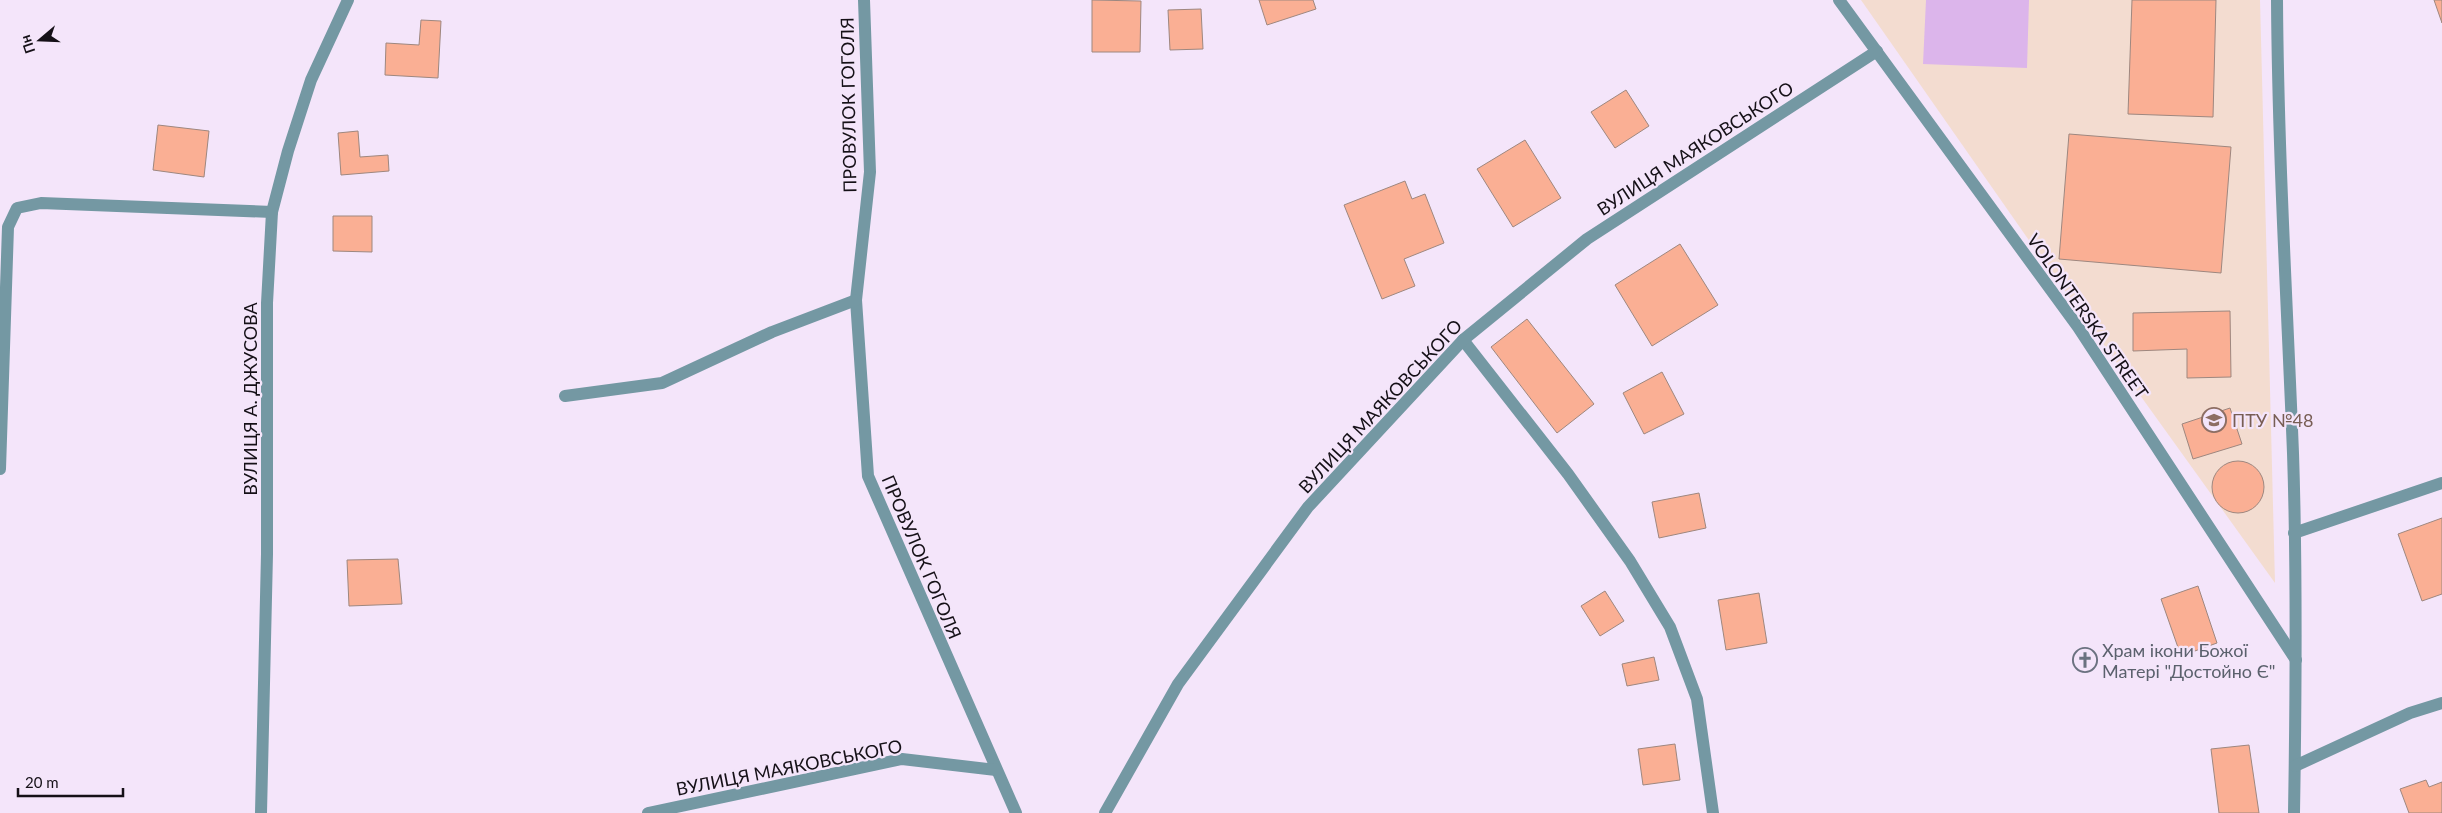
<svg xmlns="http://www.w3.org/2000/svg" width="2442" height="813" font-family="Lato,sans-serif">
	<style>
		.education { fill: #f3dcd0 }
		.green { fill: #dcb5eb }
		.building { fill: #faaf94; stroke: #9e877f }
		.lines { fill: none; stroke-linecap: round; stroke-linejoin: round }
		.service { stroke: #7498a3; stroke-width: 12 }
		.minor { stroke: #7498a3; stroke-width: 12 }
		.labels { text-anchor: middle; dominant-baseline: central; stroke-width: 4.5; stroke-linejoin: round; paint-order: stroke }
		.street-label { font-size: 18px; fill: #151017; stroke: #f4e5fa }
		.education-label { font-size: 18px; fill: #785e54; stroke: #f4e5fa; text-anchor: start }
		.worship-label { font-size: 18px; fill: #5b616d; stroke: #f4e5fa; text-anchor: start }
	</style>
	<rect width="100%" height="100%" fill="#f4e5fa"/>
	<polygon class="education" points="1861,0 2260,0 2275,583 2040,256"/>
	<polygon class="green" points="1926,0 2029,0 2027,68 1923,64"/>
	<g class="building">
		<polygon points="1092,0 1141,1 1140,52 1092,52"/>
		<polygon points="1259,0 1313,0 1316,9 1267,25"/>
		<polygon points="2132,0 2216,0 2213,117 2128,114"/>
		<polygon points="2434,0 2442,0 2442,23"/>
		<polygon points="1201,9 1203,49 1170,50 1168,10"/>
		<polygon points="421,20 441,21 438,78 385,75 386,43 419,45"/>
		<polygon points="1626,90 1649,126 1615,148 1591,112"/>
		<polygon points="158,125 209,131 204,177 153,170"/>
		<polygon points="358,131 360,157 388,155 389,171 341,175 338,133"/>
		<polygon points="2069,134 2231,147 2221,273 2059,259"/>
		<polygon points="1525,140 1561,198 1513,227 1477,169"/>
		<polygon points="1405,181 1412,199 1425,194 1444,243 1404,259 1415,286 1382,299 1344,205"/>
		<polygon points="333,216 372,216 372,252 333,251"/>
		<polygon points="1680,244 1718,305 1652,346 1615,285"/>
		<polygon points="2230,311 2231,377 2187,378 2187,349 2133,351 2133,313"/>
		<polygon points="1527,319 1594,404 1557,433 1491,347"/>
		<polygon points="1662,372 1684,414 1644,434 1623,393"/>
		<polygon points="2230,408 2242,444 2193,459 2182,424"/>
		<circle cx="2238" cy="487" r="26"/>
		<polygon points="1699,493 1706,528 1659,538 1652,502"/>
		<polygon points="2442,518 2442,594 2422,601 2398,534"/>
		<polygon points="398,559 402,604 349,606 347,560"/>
		<polygon points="2198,586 2217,643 2181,656 2161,599"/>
		<polygon points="1605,591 1624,621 1600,636 1581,606"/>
		<polygon points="1759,593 1767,643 1726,650 1718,600"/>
		<polygon points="1654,657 1659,680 1627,686 1622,664"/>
		<polygon points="1675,744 1680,780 1643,785 1638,749"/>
		<polygon points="2249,745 2259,813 2219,813 2211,749"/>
		<polygon points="2426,780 2429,787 2442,782 2442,813 2409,813 2400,789"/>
	</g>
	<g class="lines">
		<g class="service">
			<polyline points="0,469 8,227 17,208 41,203 272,212"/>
			<polyline points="2294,533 2442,483"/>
		</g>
		<g class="minor">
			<polyline points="864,0 870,172 856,300 868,476 1016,813"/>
			<polyline points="1839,0 2078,327 2296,660"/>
			<path d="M2277,0C2278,151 2287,302 2293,453C2297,573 2296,693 2294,813"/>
			<polyline points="1463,340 1568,474 1630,561 1670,627 1697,699 1713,813"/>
			<polyline points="565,396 662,383 772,332 856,300"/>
			<polyline points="2295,766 2410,713 2442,703"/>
			<polyline points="261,813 267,554 267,303 272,212 288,151 311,80 348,0"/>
			<polyline points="648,813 902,759 996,770"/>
			<polyline points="1105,813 1178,684 1308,507 1463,340 1587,239 1877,51"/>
		</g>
	</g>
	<defs>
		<symbol id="university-ring" viewBox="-11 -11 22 22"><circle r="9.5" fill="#f4e5fa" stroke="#8d6e63" stroke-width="1.5"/><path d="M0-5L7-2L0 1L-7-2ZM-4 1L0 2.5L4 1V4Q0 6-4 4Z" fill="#8d6e63"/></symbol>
		<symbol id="church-ring" viewBox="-11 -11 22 22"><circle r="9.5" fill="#f4e5fa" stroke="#6b7280" stroke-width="1.5"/><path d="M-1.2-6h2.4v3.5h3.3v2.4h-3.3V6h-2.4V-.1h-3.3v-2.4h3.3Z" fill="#6b7280"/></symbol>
	</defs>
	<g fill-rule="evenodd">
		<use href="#university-ring" x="2200" y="406" width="28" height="28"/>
		<use href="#church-ring" x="2071" y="646" width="28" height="28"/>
	</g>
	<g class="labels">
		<g class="street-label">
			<text transform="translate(848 105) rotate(-91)">ПРОВУЛОК ГОГОЛЯ</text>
			<text transform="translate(1695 148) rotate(-33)">ВУЛИЦЯ МАЯКОВСЬКОГО</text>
			<text transform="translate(2088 316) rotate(55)">VOLONTERSKA STREET</text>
			<text transform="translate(250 399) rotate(-90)">ВУЛИЦЯ А. ДЖУСОВА</text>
			<text transform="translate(1380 406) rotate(-47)">ВУЛИЦЯ МАЯКОВСЬКОГО</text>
			<text transform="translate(922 557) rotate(67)">ПРОВУЛОК ГОГОЛЯ</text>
			<text transform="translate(789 767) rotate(-11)">ВУЛИЦЯ МАЯКОВСЬКОГО</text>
		</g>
		<g class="education-label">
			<text x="2232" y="420">ПТУ №48</text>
		</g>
		<g class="worship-label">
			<text x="2102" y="650">Храм ікони Божої<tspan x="2102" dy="21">Матері "Достойно Є"</tspan></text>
		</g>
	</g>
	<g transform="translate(40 40) rotate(251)" stroke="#f4e5fa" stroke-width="4" paint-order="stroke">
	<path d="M0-4L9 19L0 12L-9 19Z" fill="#151017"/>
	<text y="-8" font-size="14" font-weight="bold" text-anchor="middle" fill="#151017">Пн</text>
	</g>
	<path d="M18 788v8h105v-8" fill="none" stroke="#151017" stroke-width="2.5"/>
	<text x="25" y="788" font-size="15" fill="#151017" stroke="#f4e5fa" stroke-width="4" paint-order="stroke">20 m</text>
</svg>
